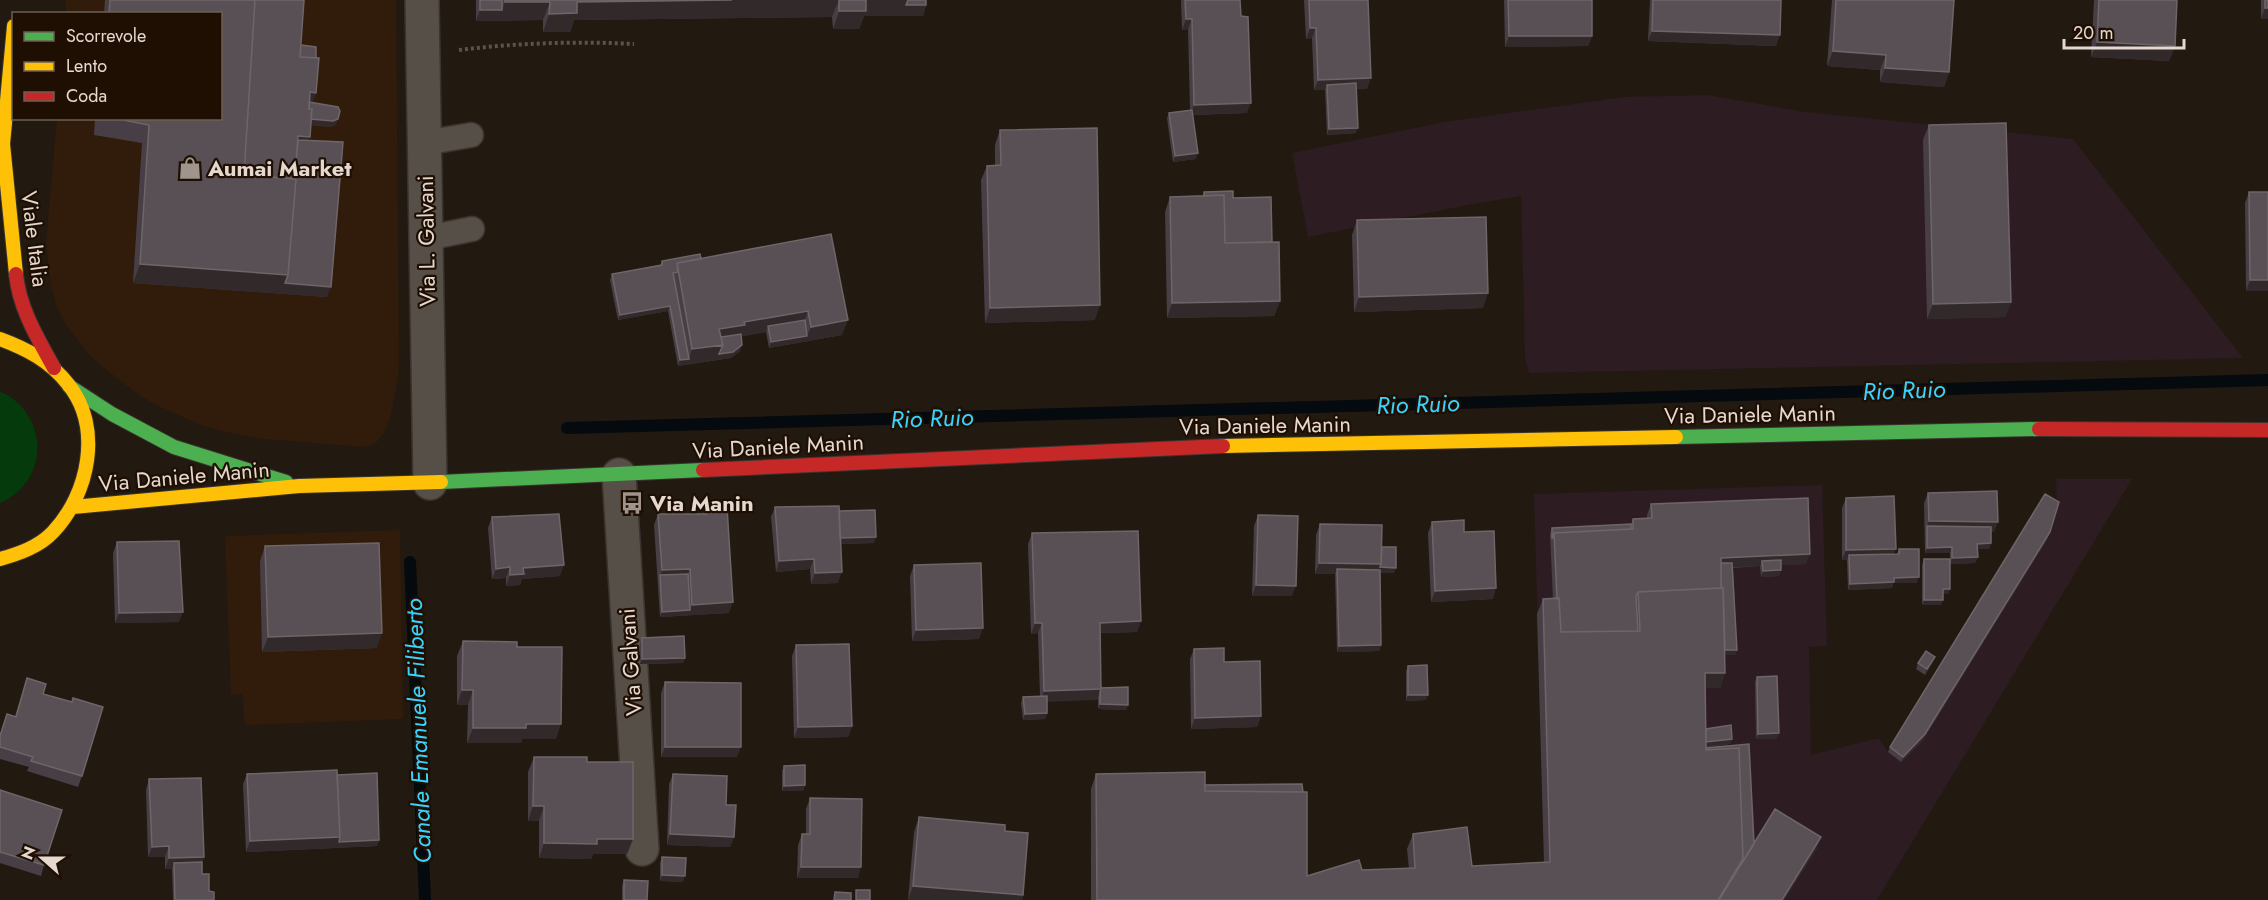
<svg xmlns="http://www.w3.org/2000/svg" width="2268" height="900" viewBox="0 0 2268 900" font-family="Jost,sans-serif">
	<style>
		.built { fill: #311c0b }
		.industrial { fill: #2d1c22 }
		.green { fill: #053a0d }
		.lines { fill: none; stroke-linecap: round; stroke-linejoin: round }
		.stream { stroke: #040a0d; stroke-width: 12 }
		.lane-casing { stroke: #3a332e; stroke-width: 27 }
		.street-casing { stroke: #3a332e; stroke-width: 36 }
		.fast-casing { stroke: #3a332e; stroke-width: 16 }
		.slow-casing { stroke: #3a332e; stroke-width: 16 }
		.jam-casing { stroke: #3a332e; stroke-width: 16 }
		.path { stroke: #5a544e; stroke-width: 4; stroke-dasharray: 3 3; stroke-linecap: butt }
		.lane { stroke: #564f48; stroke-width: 24 }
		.street { stroke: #564f48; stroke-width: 33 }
		.fast { stroke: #4caf50; stroke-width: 14 }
		.slow { stroke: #ffc107; stroke-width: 14 }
		.jam { stroke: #c62828; stroke-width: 14 }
		.wall { fill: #483f46 }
		.shaded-wall { fill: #32292b }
		.building { fill: #595055; stroke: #6e6568; stroke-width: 1.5 }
		.labels { text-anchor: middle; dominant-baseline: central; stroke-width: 4.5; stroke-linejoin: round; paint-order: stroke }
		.poi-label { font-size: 22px; font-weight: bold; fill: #e4d8cf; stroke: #1f0f03; text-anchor: start }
		.street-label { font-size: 22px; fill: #e4d8cf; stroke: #1f0f03 }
		.water-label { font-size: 24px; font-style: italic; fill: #39d4fe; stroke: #1f0f03 }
	</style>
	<rect width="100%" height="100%" fill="#221911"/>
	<path class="built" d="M66,0H396L399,371L391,415L384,433L376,443L366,447L265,439L235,434L203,426L150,402L127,386L93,359L66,325L56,305L51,286L46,243L57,119L220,118V14L65,13Z
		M400,530L403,719L245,725L242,694L231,695L225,536Z"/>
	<path class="industrial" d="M1707,95L1806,112L2073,139L2243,358L1529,373L1525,357L1521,196L1468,205L1308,237L1292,153L1444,122L1624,97Z
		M2056,479H2132L1877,900H1091L1545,877L1534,494L1822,485L1827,646L1809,647L1811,755L1879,738L1888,752L2057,507Z"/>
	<path class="green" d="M0,392C10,395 19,403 25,411C49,444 37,487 0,503Z"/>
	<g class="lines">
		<path class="stream" d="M567,428L2268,380
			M410,562L425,900"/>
		<g class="lane-casing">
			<path id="lane" d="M424,143L471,135
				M427,238L472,229"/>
		</g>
		<g class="street-casing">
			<path id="street" d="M422,0L430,483
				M619,475L642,849"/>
		</g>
		<g class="fast-casing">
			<path id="fast" d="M69,386L112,414L174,447L286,482
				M1676,437L2039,429
				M441,482L703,470"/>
		</g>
		<g class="slow-casing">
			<path id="slow" d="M14,26L3,144L16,274
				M0,339C27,349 50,361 68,384C103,427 89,494 53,532C39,547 18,554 0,559
				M1223,446L1676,437
				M73,507L299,486L441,482"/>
		</g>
		<g class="jam-casing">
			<path id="jam" d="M16,274C19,308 38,339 54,368
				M2039,429L2268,430
				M703,470L1223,446"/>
		</g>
		<path class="path" d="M459,50C517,43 576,41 634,44"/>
		<use href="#lane" class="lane"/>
		<use href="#street" class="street"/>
		<use href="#fast" class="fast"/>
		<use href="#slow" class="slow"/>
		<use href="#jam" class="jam"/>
	</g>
	<path class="wall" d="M105,0H304L301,45L316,58V93L312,103L336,125L331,127L311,125L308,141L327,297L133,283L142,143L94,135L95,118H220V14H104Z
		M476,0H926V5L923,16H864L859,29H833L832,17L574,20L570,32H543V20L476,21Z
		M1181,0H1240L1247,113L1193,115L1196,159L1173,162L1167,118L1169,113L1190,110L1188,29L1182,30Z
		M1304,0H1368L1367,89H1357L1356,133L1327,135L1325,90H1314L1312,38L1306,39Z
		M1504,0H1592V36L1588,46L1505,47Z
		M1650,0H1781L1776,46L1648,41Z
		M1832,0H1954L1949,72L1944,87L1880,82V70L1827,66Z
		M2094,0H2177L2175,46L2169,61L2091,57Z
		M2261,0H2268V19H2261Z
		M1929,125L2011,302L2005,317L1927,319L1923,140Z
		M1000,130L1095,320L985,323L981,180L987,166L995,165V145Z
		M1204,192L1233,198L1272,242L1280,301L1274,316L1167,318L1165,212L1170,197L1203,196Z
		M2249,192H2268V291H2246L2245,203Z
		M1357,220L1483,308L1354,312L1352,235Z
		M831,234L842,335L769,348L766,332L741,336L740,351L731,358L678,366L668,311L618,320L610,280L612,274L660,265L662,261L701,259Z
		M1928,493L1994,532H1991V543L1989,549H1977L1978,557L1975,563L1950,564V553H1925L1924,503Z
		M1846,498L1894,554H1897L1899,549L1917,583H1893L1892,588L1848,590L1847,560H1842V508Z
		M1651,504L1806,564L1781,565L1779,576L1761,577L1760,566L1733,568L1737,650L1735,655H1725V673L1720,688H1705L1706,729L1732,739L1730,744L1706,747L1754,844L1817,848L1784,900H1091V789L1096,774L1205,785L1307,876L1362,870L1409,869L1407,849L1413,834L1472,866L1544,863L1537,614L1543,599H1553L1550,534L1552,528L1631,524L1633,519L1647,518V515Z
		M706,507L729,613L660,617L654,525L658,514H703Z
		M775,507L839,511L874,543L841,544L838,583L811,584L810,569L776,572L771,517Z
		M1258,515L1292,596H1252L1254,526Z
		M492,517L560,576L522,579L520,585L506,586V578L492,579L488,528Z
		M1432,522L1464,532L1493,599L1431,602L1428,533Z
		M1320,524L1382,547L1394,573H1380L1381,645L1379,651L1337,652L1335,574H1315L1316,535Z
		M1032,533L1141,621L1137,632L1100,633L1101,688L1128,705L1126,710L1098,709V699L1047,701V713L1045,719L1023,720L1021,703L1023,697L1040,696L1038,633L1031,634L1028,544Z
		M2048,538L1923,740L1901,762L1888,752L1890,747Z
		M117,542L179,622L115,623L113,553Z
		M265,546L377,648L262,652L260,561Z
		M1924,559L1950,589L1948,594H1943L1941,605H1922V565Z
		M914,565L979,639L912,641L910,576Z
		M642,638L685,658L683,663L640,664V643Z
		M463,641L556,739H522L521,743H467L468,705H457V656Z
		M796,645L852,726L848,737L794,738L792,656Z
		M1194,649L1224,662L1261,716L1257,727L1191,729L1190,659Z
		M1933,662L1925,675L1916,669L1918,663Z
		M1408,666L1426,700L1406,701V671Z
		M1757,677L1777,739H1756L1755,682Z
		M27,678L43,694L72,702L73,698L82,776L78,787L27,771L29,767L0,759V734L3,725L7,714L15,716Z
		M665,682L737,757H661V693Z
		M534,757L587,762L633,839L627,854H593L591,859L539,858V821H528V772Z
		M784,766L805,785L803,791H782V771Z
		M247,774L337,775L379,840L377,846L246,852L243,784Z
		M673,774L726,805L734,837L730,847L667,845L669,784Z
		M149,779L204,857L202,862V874L209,891L214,900H173L172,869H165V857H148L146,790Z
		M0,790L44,865L41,876L0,863Z
		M810,798L858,878H797L798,845L802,834H806V809Z
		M919,817L1005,831L1023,895L1022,900H908L914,832Z
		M662,857L683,882L660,881V863Z
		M624,880L647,900H622V886Z"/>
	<path class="shaded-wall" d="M732,0H839L832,17L574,20L570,32H543L549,14L577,2Z
		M865,0H908L926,5L923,16H864L859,29H833L839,11Z
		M505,2H550L543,20L476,21L480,10H502Z
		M2265,8H2268V19H2261Z
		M1186,19H1192L1188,29L1182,30Z
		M1310,28H1316L1312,38L1306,39Z
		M1652,31L1780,35L1776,46L1648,41Z
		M1509,36H1592L1588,46L1505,47Z
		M2097,42L2175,46L2169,61L2091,57Z
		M1833,51L1886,55L1880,70L1827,66Z
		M1885,68L1949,72L1944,87L1880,82Z
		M1371,78L1367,89L1327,90V85L1325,90H1314L1318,80Z
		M310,92L316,93L310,108L306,107Z
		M1251,103L1247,113L1190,115L1194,105Z
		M306,118L338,119L336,125L331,127L304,124Z
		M1358,128L1356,133L1327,135L1329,129Z
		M298,136L310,137L304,152L296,151Z
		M1198,153L1196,159L1173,162L1175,156Z
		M140,264L288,275L331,287L327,297L133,283Z
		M2250,280H2268V291H2246Z
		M1488,293L1483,308L1354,312L1359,297Z
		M1280,301L1274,316L1167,318L1172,303Z
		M2011,302L2005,317L1927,319L1933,304Z
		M1100,305L1095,320L985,323L990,308Z
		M670,306L668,311L618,320L620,315Z
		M808,311L803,326H768L766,332L740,337L716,338L719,329L744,322Z
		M848,320L842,335L769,348L771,342L807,336L811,327Z
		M723,345H742L740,351L731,358L678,366L680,360L689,359L692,349Z
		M1929,521L1998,522L1994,532L1927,531V526L1925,531Z
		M2050,532L2048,538L1923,740L1901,762L1903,757Z
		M876,537L874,543L836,544L838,538Z
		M1991,543L1989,549H1975L1977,544Z
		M1952,547L1950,553H1925L1927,548Z
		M1896,549L1892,559L1849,555L1847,560H1842L1846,550Z
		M1810,554L1806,564L1762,566V561L1760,566L1719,568L1721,558Z
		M1978,557L1975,563L1950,564L1952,558Z
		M814,559L810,569L776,572L779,561Z
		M1319,563L1381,564L1396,568L1394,573H1378L1337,569L1335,574H1315Z
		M564,565L560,576L522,579L520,585L506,586L510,575L523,568Z
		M510,567L506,578L492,579L496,569Z
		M690,569L686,579L660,575L658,581L662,570Z
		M1781,570L1779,576L1761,577L1763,571Z
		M842,572L838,583L811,584L815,573Z
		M1919,577L1917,583H1893L1892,588L1848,590L1850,584L1894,578Z
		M1256,585L1296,586L1292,596H1252Z
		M1496,588L1493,599L1431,602L1435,591Z
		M1943,589H1950L1948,594H1941Z
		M1924,600H1943L1941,605H1922Z
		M733,602L729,613L660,617L662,612L690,610L692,605Z
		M183,612L179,622L115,623L119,613Z
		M1141,621L1137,632L1096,633L1100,623Z
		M1035,623H1042L1038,633L1031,634Z
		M983,628L979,639L912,641L916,630Z
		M382,633L377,648L262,652L268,637Z
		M1381,645L1379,651L1337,652L1339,646Z
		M1721,650H1737L1735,655H1719Z
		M1935,657L1933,662L1925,675L1927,669Z
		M685,658L683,663L640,664L642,659Z
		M1705,673H1725L1720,688H1700Z
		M1101,689L1097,700L1040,702L1044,691Z
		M462,690H473L468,705H457Z
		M1408,695H1428L1426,700L1406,701Z
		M1100,704L1128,705L1126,710L1098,709Z
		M1047,713L1045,719L1023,720L1025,714Z
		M1261,716L1257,727L1191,729L1195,718Z
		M526,724H561L556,739H522L521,743H467L473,728Z
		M852,726L848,737L794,738L798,727Z
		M1779,733L1777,739H1756L1758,734Z
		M1732,739L1730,744L1701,747L1703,742Z
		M665,747H741L737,757H661Z
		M805,785L803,791H782L784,786Z
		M533,806H544L539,821H528Z
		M670,834L734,837L730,847L667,845Z
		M340,837L379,840L377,846L246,852L250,841Z
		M1821,837L1817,848L1784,900H1782Z
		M597,839H633L627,854H593L591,859L539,858L544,843Z
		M169,846L165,857H148L152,847Z
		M204,857L200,868L174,863L172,869H165L169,858Z
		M801,867H861L858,878H797Z
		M662,875L685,876L683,882L660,881Z
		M913,886L1023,895L1022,900H908Z"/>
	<path class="building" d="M110,0H255L244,175L296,179L288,275L140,264L149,125L113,118H220V14H109Z
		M255,0H304L300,57L319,58L316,93L310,92L309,109H312L310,137L298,136L295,179L244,175Z
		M480,0H502V10H480Z
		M505,0H732L577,2V13L549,14L550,2H505Z
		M839,0H866V11H839Z
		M908,0H926V5H906Z
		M1185,0H1240L1241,16L1248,17L1251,103L1194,105L1192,19H1186Z
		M1309,0H1368L1371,78L1318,80L1316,28H1310Z
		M1508,0H1592V36H1509Z
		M1653,0H1781L1780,35L1652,31Z
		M1836,0H1954L1949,72L1885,68L1886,55L1833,51Z
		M2099,0H2177L2175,46L2097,42Z
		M2265,0H2268V8H2265Z
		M301,45L316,47V58L300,57Z
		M1356,83L1358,128L1329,129L1327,85Z
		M309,102L338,107L340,111L338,119L333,121L311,119L312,109H309Z
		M1192,110L1198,153L1175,156L1169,113Z
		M2006,123L2011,302L1933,304L1929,125Z
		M1097,128L1100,305L990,308L987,166L1001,165L1000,130Z
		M298,140L343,142L331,287L285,283L288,275L296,179H295Z
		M1233,191V198L1271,197L1272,242L1225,243L1224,195L1204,196V192Z
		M2249,192H2268V280H2250Z
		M1224,195L1225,243L1279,242L1280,301L1172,303L1170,197Z
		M1486,217L1488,293L1359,297L1357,220Z
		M831,234L848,320L811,327L808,311L744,322L745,325L719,329L723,345L692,349L677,263Z
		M700,254L701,259L677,263L678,272L673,273L689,359L680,360L670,306L620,315L612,274L662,265V261Z
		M805,320L807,336L771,342L768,326Z
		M741,334L742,345L733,352L719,354L723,345L721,337Z
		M1997,491L1998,522L1929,521L1928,493Z
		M2045,494L2059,502L2050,532L1925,734L1903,757L1890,747Z
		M1894,496L1896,549L1846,550V498Z
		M1808,498L1810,554L1721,558V588L1638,592L1636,596L1638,631L1561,632L1559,598L1557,599L1554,533L1633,529V519L1652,518L1651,504Z
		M839,506L842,572L815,573L814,559L779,561L775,507Z
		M706,507H727L733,602L692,605L690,569L662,570L658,514H707Z
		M875,510L876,537L840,538L839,511Z
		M559,514L564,565L523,568L524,574L510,575V567L496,569L492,517Z
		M1258,515L1298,516L1296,586L1256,585Z
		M1464,520V532L1494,531L1496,588L1435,591L1432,522Z
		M1320,524L1382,525L1381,564L1319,563Z
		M1631,524V529L1554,533L1552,539V528Z
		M1927,526L1991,527V543L1977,544L1978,557L1952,558V547L1927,548Z
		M1138,531L1141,621L1100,623L1101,689L1044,691L1042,623H1035L1032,533Z
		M179,541L183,612L119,613L117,542Z
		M379,543L382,633L268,637L265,546Z
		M1382,547H1396V568L1380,567L1381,564Z
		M1899,549H1919V577L1894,578V582L1850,584L1849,555L1899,554Z
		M1924,559H1950V589H1943V600H1924Z
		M1781,560V570L1763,571L1762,561Z
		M981,563L983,628L916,630L914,565Z
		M1721,563H1732L1737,650H1725L1723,588H1721Z
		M1337,569L1380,570L1381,645L1339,646Z
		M688,574L690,610L662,612L660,575Z
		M1723,588L1725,673H1705L1706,750L1739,748L1743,859L1718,900H1097L1096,774L1205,772V791L1307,792V876L1359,860L1362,870L1415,868L1413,834L1467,827L1472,866L1550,862L1543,599L1559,598L1561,632L1640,631L1638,592Z
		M684,636L685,658L642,659V638Z
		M463,641L517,642V647H562L561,724H526V728H473V690H462Z
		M849,644L852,726L798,727L796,645Z
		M1224,648V662L1260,661L1261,716L1195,718L1194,649Z
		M1926,651L1935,657L1927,669L1918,663Z
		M1427,665L1428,695H1408V666Z
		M1777,676L1779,733L1758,734L1757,677Z
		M27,678L46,684L43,694L72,702L73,698L103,707L82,776L31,761L33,757L0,747V736L7,714L16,717Z
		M665,682L741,683V747H665Z
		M1128,687V705L1100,704V693L1101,688Z
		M1047,696V713L1025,714L1023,697Z
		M1731,725L1732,739L1706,742V729Z
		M1749,744L1754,844L1742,863L1743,859L1739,748L1706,750V748Z
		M534,757H587V762H633V839H597V844L544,843V806H533Z
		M805,765V785L784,786V766Z
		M337,770L340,837L250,841L247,774Z
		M377,773L379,840L339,842L340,837L337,775Z
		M673,774L727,776L726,805H736L734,837L670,834Z
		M201,778L204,857L169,858V846L152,847L149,779Z
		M1302,784L1303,792L1205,791V785Z
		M0,790L62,810L44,865L0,852Z
		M810,798L862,799L861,867H801L802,834H810Z
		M1775,809L1821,837L1782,900H1719Z
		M919,817L1005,825V831L1028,833L1023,895L913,886Z
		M662,857L686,858L685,876L662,875Z
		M202,862V874H209V891L214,892V900H175L174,863Z
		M624,880L648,881L647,900H624Z
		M856,890H870V900H856Z
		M835,892L851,893V900H834Z"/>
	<defs>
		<g id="shop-bare" transform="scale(1.8)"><path d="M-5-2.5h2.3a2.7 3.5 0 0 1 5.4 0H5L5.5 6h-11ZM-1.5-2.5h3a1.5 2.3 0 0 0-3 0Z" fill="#a0958c" stroke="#1f0f03" stroke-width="2.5" paint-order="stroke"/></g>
		<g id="bus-bare" transform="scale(1.8)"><path d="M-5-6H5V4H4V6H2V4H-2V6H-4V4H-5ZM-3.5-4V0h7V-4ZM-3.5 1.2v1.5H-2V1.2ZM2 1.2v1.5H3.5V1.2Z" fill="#a0958c" stroke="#1f0f03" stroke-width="2.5" paint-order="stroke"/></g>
	</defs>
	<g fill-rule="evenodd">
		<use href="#shop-bare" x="190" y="168"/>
		<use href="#bus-bare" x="632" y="503"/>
	</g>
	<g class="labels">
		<g class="poi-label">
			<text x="208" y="168">Aumai Market</text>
			<text x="650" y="503">Via Manin</text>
		</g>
		<g class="street-label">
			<text transform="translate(35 239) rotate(83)">Viale Italia</text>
			<text transform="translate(426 241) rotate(-91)">Via L. Galvani</text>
			<text transform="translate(1750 414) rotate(-1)">Via Daniele Manin</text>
			<text transform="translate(1265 425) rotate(-1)">Via Daniele Manin</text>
			<text transform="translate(778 446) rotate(-3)">Via Daniele Manin</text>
			<text transform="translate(184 476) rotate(-5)">Via Daniele Manin</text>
			<text transform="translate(630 662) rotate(-94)">Via Galvani</text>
		</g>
		<g class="water-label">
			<text transform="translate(1904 390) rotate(-2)">Rio Ruio</text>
			<text transform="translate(1418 404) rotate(-2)">Rio Ruio</text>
			<text transform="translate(932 418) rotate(-2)">Rio Ruio</text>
			<text transform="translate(418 731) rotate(-92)">Canale Emanuele Filiberto</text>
		</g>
	</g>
	<rect x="12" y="12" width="210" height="108" fill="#1f0f03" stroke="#6e5f55" stroke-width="1.5"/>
	<rect x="24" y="32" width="30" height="9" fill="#4caf50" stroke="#6e5f55" stroke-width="1.5"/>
	<text x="66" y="42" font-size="18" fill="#e4d8cf">Scorrevole</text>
	<rect x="24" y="62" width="30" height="9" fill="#ffc107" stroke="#6e5f55" stroke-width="1.5"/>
	<text x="66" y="72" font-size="18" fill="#e4d8cf">Lento</text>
	<rect x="24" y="92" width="30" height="9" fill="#c62828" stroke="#6e5f55" stroke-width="1.5"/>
	<text x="66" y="102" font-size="18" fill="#e4d8cf">Coda</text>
	<g transform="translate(42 858) rotate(291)" stroke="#1f0f03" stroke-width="4.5" paint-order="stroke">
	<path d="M0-4.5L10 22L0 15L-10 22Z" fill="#e4d8cf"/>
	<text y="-9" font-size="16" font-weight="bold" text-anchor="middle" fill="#e4d8cf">N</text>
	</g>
	<path d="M2064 39v9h120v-9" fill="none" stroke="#e4d8cf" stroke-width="3"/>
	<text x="2073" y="39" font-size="18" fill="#e4d8cf" stroke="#1f0f03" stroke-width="4.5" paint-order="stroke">20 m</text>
</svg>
